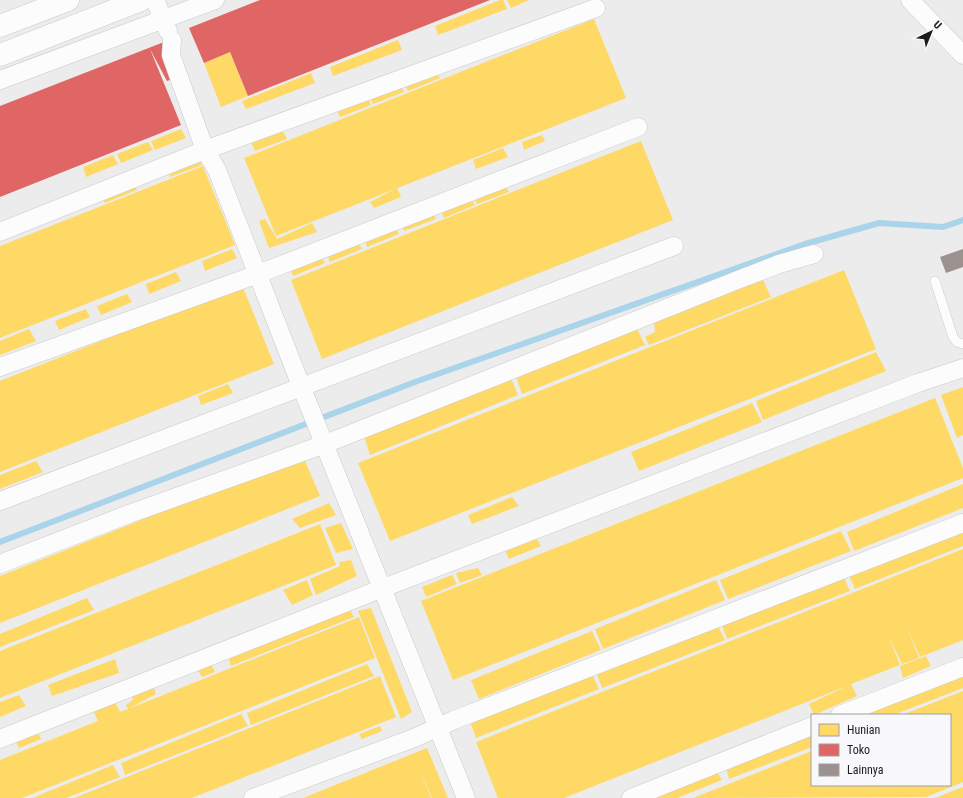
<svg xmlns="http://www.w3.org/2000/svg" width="963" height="798" viewBox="0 0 963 798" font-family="'Roboto Condensed',sans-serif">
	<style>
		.homes { fill: #ffd966 }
		.shops { fill: #e06666 }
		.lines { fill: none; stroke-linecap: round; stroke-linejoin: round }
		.stream { stroke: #aad4ea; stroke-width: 6 }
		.building { fill: #9b918f }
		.lane-casing { stroke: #cacaca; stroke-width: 10 }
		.street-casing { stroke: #cacaca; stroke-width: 19 }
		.secondary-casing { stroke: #cacaca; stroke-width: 23 }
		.lane { stroke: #fcfcfc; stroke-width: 9 }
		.street { stroke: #fcfcfc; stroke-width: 18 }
		.secondary { stroke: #fcfcfc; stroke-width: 22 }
	</style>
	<rect width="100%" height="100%" fill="#ececec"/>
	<path class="homes" d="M500,0H503L507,9L438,35L435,26Z
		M507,0H529L511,8Z
		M594,19L626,98L276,236L244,158Z
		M398,40L402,50L333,76L330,67Z
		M230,52L248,96L221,107L204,63Z
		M435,70L440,78L408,91L404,82Z
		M311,73L315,83L246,109L242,101Z
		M400,83L404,92L373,104L369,95Z
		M367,96L371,105L340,117L336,108Z
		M181,129L186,138L155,150L151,141Z
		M282,130L287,139L255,151L251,142Z
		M542,135L545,141L524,150L522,142Z
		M641,141L673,220L322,359L291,280Z
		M148,142L153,150L121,163L117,154Z
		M503,148L508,157L476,169L473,160Z
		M113,155L118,164L86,177L83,167Z
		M197,156L202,165L170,177L167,168Z
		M203,166L235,245L0,338V246Z
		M132,182L137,190L105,203L101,194Z
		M504,183L509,192L477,204L473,195Z
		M397,188L401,197L374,208L370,202Z
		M470,197L475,205L444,218L440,209Z
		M431,210L436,219L404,231L401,222Z
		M265,219L277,239L312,223L317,232L269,248L259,221Z
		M394,225L399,234L367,247L364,238Z
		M357,240L362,249L330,262L326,252Z
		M232,249L237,258L205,271L202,261Z
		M320,254L325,263L293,276L289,266Z
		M844,270L876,349L390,541L358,463Z
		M176,272L181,281L149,294L146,284Z
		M763,280L771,297L649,345L645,337L655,332L654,322Z
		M242,285L274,364L0,472V381Z
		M127,294L132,302L101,315L97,306Z
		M86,309L90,317L59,330L55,321Z
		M635,325L645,345L522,394L515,374Z
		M29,329L36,341L0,355V341Z
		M876,352L886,371L763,420L756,401Z
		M510,376L518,395L370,455L364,436Z
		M228,384L233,393L201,405L198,396Z
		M963,387V435L957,438L941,395Z
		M935,398L963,468V478L453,680L421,601Z
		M752,403L762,422L639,471L631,452Z
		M303,456L320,496L0,623V576Z
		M36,461L43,472L0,489V475Z
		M963,484V508L854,551L847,532Z
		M512,497L519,506L472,524L468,515Z
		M329,503L336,515L300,528L292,519Z
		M341,523L353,549L336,553L325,528Z
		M320,524L336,565L0,698V651Z
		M963,529V546L855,589L848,573Z
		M841,531L851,551L728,599L720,580Z
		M536,538L541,546L509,559L505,550Z
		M963,549V640L920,657L907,628L919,658L902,664L888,635L900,665L851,684L857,696L814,715L809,704L847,686L564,798H498L476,742Z
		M351,560L357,576L316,595L310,579L340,566L339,562Z
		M478,568L482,575L460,583L456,573Z
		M842,573L850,591L727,639L720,620Z
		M452,575L457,584L426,597L422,587Z
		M307,580L313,595L292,605L283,590Z
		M716,580L725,600L603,649L595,629Z
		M87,598L94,610L0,647V634Z
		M347,605L354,617L231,666L227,654Z
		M371,608L412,712L401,719L358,611Z
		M359,617L375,658L22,798H0V760L98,721L93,710L114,700L120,712L128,709L126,705L133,700L131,694L152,683L156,694L128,709Z
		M715,620L725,640L602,688L595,669Z
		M592,631L601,650L479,699L471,680Z
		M926,656L931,666L903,678L900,666Z
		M115,659L119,673L52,696L48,685Z
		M210,661L215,672L202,677L196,667Z
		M367,664L374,676L251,725L247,713Z
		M590,670L599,689L476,738L469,719Z
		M963,673V688L893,715H861Z
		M380,676L396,717L192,798H74Z
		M963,691V782L926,797L693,798L812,751V785H950V715H902Z
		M19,695L26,706L0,717V702Z
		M241,714L248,726L125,775L121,763Z
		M380,726L382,731L362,739L359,734Z
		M37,731L41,739L19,748L15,739Z
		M812,732V747L729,779L726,767Z
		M427,748L448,798H432L419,769L431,798H303Z
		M113,765L120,777L66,798H32Z
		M715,769L722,780L677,798H643Z
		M963,787V798H935Z"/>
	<path class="shops" d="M260,0H490L248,96L230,52L204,63L189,28Z
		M164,42L178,77L167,81L150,49L181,125L0,197V106Z"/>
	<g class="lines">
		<path class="stream" d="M0,542L415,382L805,244L879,223L943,227L963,220"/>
	</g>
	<path class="building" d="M963,249V267L946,273L940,257Z"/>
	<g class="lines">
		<g class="lane-casing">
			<path id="lane" d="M935,281L953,337L957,342L963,344"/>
		</g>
		<g class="street-casing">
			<path id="street" d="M155,0L168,31
				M910,0L963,55
				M172,40L171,55L205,150L217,170L305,396L466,798
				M0,80L215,0
				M0,232L205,150L596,8
				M0,367L258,274L638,127
				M0,501L674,246
				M0,564L129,514L325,444L740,279L779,264L814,254
				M840,715L963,667
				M0,739L383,588L918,383L963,368
				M253,798L414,738L454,720L963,523
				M631,798L812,726"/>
		</g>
		<g class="secondary-casing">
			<path id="secondary" d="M0,26L68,0
				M0,55L141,0"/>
		</g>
		<use href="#lane" class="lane"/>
		<use href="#street" class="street"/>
		<use href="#secondary" class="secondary"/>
	</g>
	<rect x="811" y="714" width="140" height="72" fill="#f8f8fb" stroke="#a0a0a2"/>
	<rect x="819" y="724" width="20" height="12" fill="#ffd966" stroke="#a0a0a2"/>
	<text x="847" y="734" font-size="12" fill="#1c1c1d">Hunian</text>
	<rect x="819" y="744" width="20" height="12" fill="#e06666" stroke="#a0a0a2"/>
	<text x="847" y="754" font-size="12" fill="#1c1c1d">Toko</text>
	<rect x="819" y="764" width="20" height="12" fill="#9b918f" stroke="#a0a0a2"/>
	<text x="847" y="774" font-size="12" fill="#1c1c1d">Lainnya</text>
	<g transform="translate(931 32) rotate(43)" stroke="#f8f8fb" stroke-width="3" paint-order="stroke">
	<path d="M0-3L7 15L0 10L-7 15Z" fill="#1c1c1d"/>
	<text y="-6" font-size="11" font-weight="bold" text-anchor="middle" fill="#1c1c1d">U</text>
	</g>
</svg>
